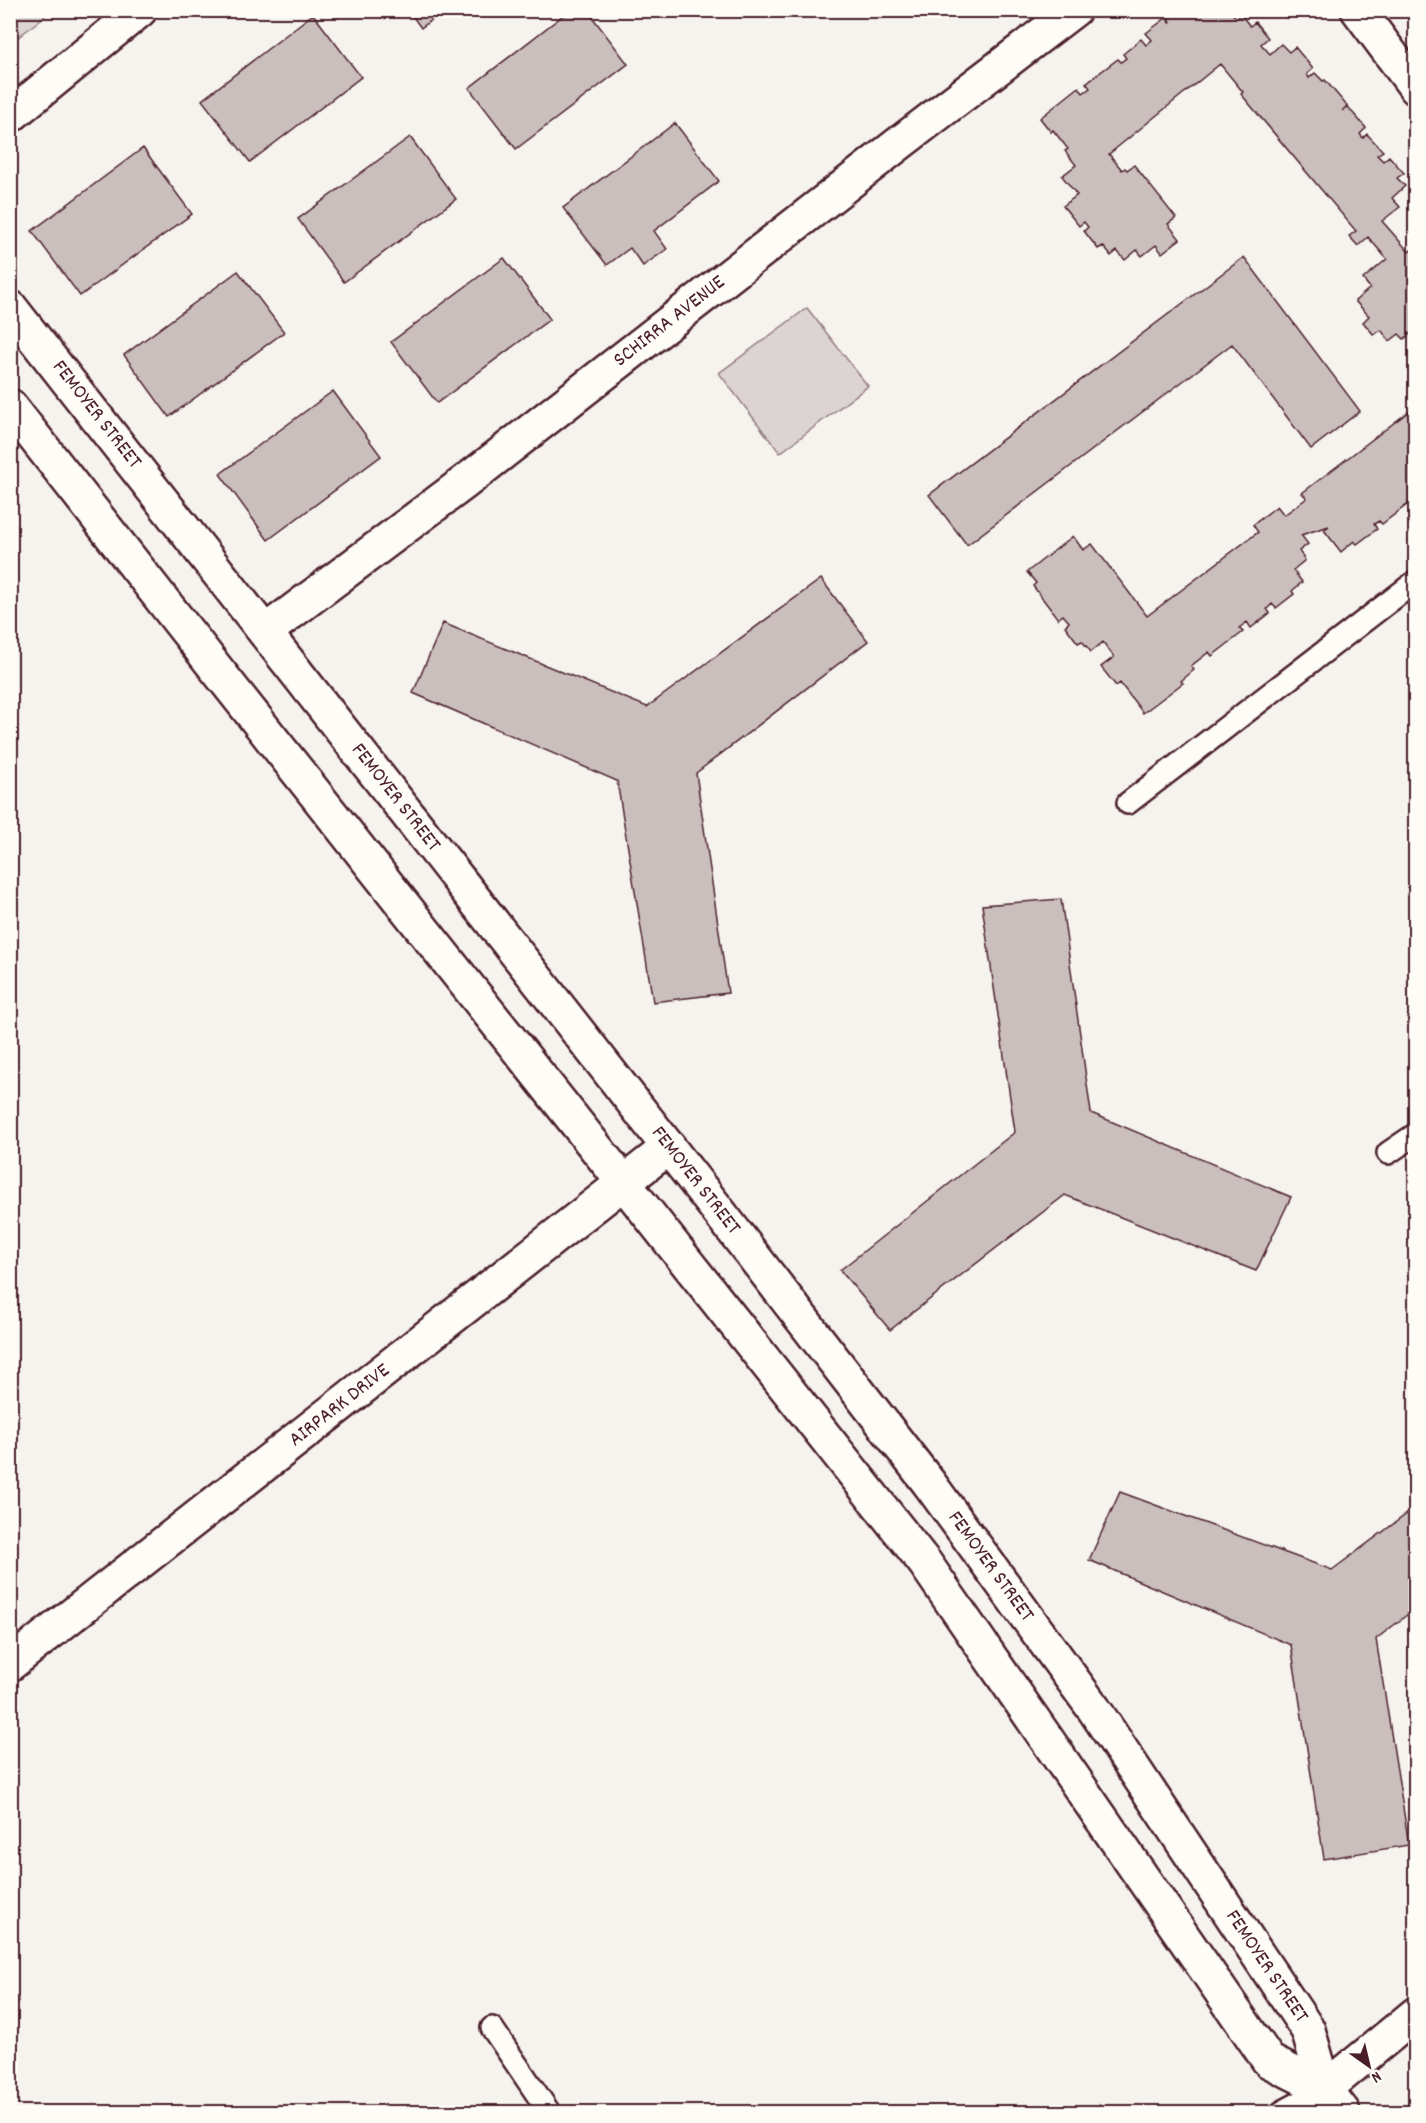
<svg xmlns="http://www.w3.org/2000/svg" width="1426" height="2123" viewBox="0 0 1426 2123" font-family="Dekko,sans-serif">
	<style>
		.green { fill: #dcd4d2; stroke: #937a7e; stroke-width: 1.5 }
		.building { fill: #cbbfbe; stroke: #4a1f2b; stroke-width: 1.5 }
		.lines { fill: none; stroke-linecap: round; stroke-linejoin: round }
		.service-casing { stroke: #4a1f2b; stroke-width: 26 }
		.minor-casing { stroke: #4a1f2b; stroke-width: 38 }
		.tertiary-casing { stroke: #4a1f2b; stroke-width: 38 }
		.service { stroke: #fdfcf7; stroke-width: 21 }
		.minor { stroke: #fdfcf7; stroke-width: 33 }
		.tertiary { stroke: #fdfcf7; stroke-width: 33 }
		.labels { text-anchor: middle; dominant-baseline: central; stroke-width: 4.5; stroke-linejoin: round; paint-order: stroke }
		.street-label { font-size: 21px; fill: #4a1f2b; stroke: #fdfcf7 }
	</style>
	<rect width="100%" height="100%" fill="#f6f3ef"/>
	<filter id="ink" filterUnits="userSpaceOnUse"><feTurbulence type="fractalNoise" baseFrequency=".0167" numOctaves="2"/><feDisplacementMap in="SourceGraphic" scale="12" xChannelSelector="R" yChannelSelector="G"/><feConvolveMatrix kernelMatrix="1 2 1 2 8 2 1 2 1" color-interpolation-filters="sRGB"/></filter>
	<g filter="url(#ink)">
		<path class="green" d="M11,10H51V11L11,43Z
			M807,308L868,386L780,453L719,373Z"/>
		<path class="building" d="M408,10H444L421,28Z
			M570,10H587L628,64L516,149L469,88Z
			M1174,10H1228L1237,18L1241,15L1250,26L1255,22L1268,38L1261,44L1270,54L1281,44L1289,52L1295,47L1313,69L1307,74L1309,78L1315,73L1323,81L1325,80L1347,106L1342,111L1347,106L1366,128L1360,134L1363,138L1367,134L1383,151L1377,155L1383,161L1389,156L1404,173L1397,178L1405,186L1392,198L1400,207L1382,221L1409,252L1416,246V329L1404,339L1399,334L1390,341L1381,330L1374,335L1363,322L1369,316L1355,301L1370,288L1363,279L1387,259L1368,237L1358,246L1349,236L1356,231L1241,94L1243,92L1220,64L1109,154L1122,170L1125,168L1127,170L1134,165L1176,218L1168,224L1180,239L1162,253L1156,245L1142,256L1137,250L1125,260L1117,251L1111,256L1103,246L1098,249L1084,231L1088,227L1084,222L1079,226L1063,206L1077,195L1062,176L1076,165L1065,151L1068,149L1053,130L1051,132L1040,118L1079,87L1083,93L1090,88L1086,83L1118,59L1121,62L1126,58L1123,54L1141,39L1146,45L1152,40L1146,33L1166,18L1170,23L1171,22L1167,16Z
			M313,14L361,77L250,162L202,100Z
			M675,123L719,181L654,231L667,249L643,266L630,248L607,265L563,208Z
			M410,137L456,199L344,282L298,219Z
			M143,148L192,214L80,296L32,231Z
			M1244,257L1360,411L1311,449L1232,344L967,545L929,495Z
			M504,258L550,319L437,403L391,342Z
			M238,271L284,332L169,417L124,355Z
			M333,391L381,456L268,540L220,474Z
			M1416,406V498L1382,524L1379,521L1374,524L1377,529L1357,544L1354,541L1341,552L1324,530L1329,526L1301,535L1308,544L1299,551L1305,560L1293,570L1302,582L1292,591L1294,594L1276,608L1272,604L1267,609L1270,613L1251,628L1247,622L1239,628L1243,632L1212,656L1209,652L1191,666L1194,670L1181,681L1183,683L1143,713L1120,683L1116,686L1101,667L1114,657L1103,642L1091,652L1082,641L1078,643L1065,626L1069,622L1063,615L1058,619L1033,586L1036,583L1027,572L1073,536L1083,550L1092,544L1147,616L1258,532L1253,525L1277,506L1284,515L1307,498L1302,493Z
			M821,579L868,641L696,773L728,993L653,1002L617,781L413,693L443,623L647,707Z
			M1061,899L1091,1113L1291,1197L1256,1271L1065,1195L890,1330L840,1270L1015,1132L982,905Z
			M1120,1492L1332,1570L1416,1507V1608L1376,1639L1409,1845L1324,1859L1291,1645L1089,1560Z"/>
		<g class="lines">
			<g class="service-casing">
				<path id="service" d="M1128,803L1416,581
					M1388,1153L1416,1134
					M492,2028L549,2112
					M1282,2112L1325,2089"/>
			</g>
			<g class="minor-casing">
				<path id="minor" d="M1358,10L1416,88
					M10,116L140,10
					M265,632L465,482L901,142L1074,10
					M10,1664L669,1147
					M1325,2089L1416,2014"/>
			</g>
			<g class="tertiary-casing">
				<path id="tertiary" d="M10,307L713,1204L929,1483L1094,1709L1308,2030L1325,2089L1343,2112
					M10,406L218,671L925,1563L1269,2061L1325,2089"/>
			</g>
			<use href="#service" class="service"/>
			<use href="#minor" class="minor"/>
			<use href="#tertiary" class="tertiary"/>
		</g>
	</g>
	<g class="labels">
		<g class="street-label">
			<text transform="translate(670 322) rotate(-38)">SCHIRRA AVENUE</text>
			<text transform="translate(96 415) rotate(52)">FEMOYER STREET</text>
			<text transform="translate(395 798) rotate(52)">FEMOYER STREET</text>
			<text transform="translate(695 1181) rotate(52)">FEMOYER STREET</text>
			<text transform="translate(340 1406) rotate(-38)">AIRPARK DRIVE</text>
			<text transform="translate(990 1567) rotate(54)">FEMOYER STREET</text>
			<text transform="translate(1266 1967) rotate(56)">FEMOYER STREET</text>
		</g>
	</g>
	<rect width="1426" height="2123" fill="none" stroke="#fdfcf7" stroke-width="36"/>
	<rect x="18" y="18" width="1390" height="2087" fill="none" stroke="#4a1f2b" stroke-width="2" filter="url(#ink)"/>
	<g transform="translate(1369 2066) rotate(146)" stroke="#fdfcf7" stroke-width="4.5" paint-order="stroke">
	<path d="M0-4.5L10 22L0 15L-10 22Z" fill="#4a1f2b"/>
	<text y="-9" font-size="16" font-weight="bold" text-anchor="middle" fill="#4a1f2b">N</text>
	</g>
</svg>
